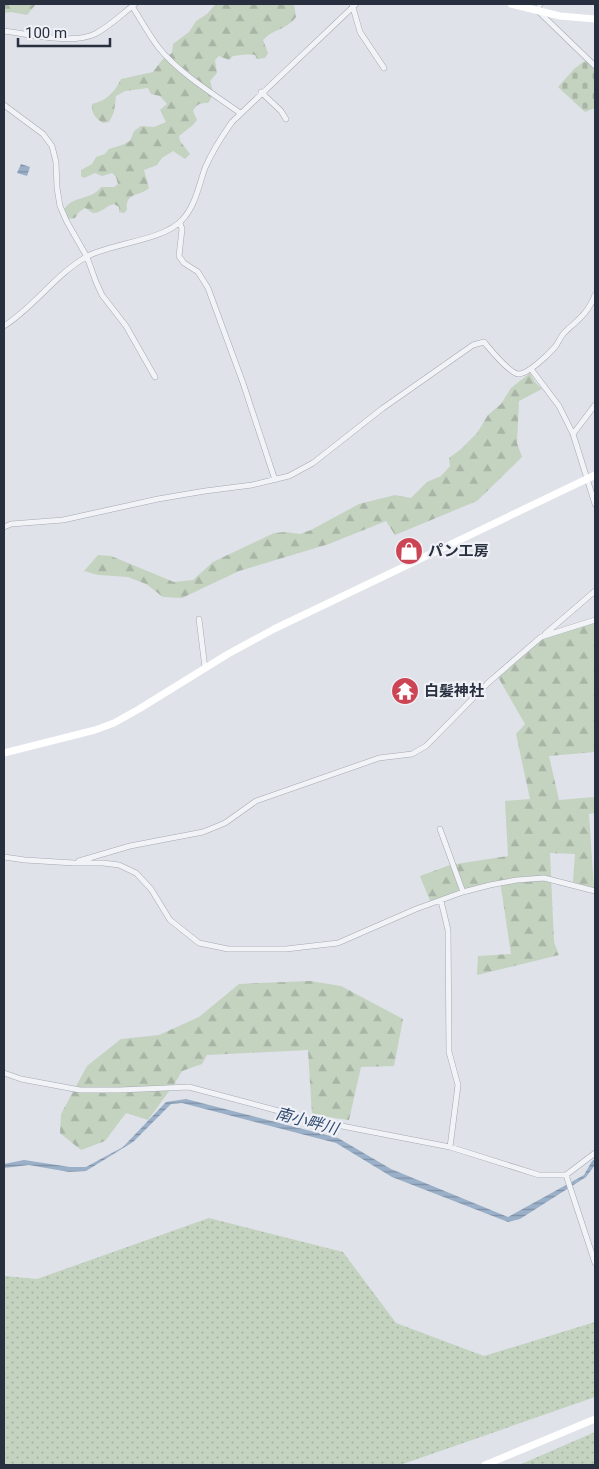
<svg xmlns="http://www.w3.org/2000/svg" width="599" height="1469" viewBox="0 0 599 1469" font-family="Roboto,'Noto Sans JP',sans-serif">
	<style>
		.grass { fill: url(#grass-dots) }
		.forest { fill: url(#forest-firs) }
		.cemetery { fill: url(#cemetery-stones) }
		.water { fill: url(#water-rules) }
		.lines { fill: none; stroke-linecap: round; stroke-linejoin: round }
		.street-casing { stroke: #a4a9b2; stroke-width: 6 }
		.street { stroke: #f2f3f7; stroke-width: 5 }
		.secondary { stroke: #fff; stroke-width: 7 }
		.labels { text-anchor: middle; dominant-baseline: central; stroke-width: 4.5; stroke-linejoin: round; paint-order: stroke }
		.poi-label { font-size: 15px; font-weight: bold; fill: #28303f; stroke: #eff1f6; text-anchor: start }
		.water-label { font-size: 16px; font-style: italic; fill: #334d72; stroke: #eff1f6 }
	</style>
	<defs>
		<pattern id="grass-dots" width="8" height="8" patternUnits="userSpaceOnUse" patternTransform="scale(1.25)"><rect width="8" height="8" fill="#c4d2c0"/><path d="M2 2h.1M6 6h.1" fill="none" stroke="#a8b5a6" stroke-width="1.8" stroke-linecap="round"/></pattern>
		<pattern id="forest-firs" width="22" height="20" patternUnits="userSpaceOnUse" patternTransform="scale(1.25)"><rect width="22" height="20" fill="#c4d2c0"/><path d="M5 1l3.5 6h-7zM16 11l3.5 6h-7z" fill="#a8b5a6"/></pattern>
		<pattern id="cemetery-stones" width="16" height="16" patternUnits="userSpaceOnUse" patternTransform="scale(1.25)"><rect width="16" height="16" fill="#c4d2c0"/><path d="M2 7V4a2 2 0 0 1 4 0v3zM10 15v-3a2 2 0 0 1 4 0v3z" fill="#a8b5a6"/></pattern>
		<pattern id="water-rules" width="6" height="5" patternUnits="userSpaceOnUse" patternTransform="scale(1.25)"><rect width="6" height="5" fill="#9aafc8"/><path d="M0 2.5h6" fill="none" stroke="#7e8fa4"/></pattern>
	</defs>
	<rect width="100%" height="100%" fill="#dfe2e8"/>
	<path class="grass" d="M209,1218L343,1252L396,1323L484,1356L595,1322V1397L400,1465H4V1276L37,1279Z
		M595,1432V1465H519Z"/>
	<path class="forest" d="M4,4H36L27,15L11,12L4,13Z
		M220,4H294L296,17C285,31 274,28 263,40L268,53L265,58L257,59L255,55C249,54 240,55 233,56L229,60L219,56L215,60L217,73L210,81C213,89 214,96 208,103C200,103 196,104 193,111L197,120L193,125L179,136L180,141L190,154L185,159L173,151L162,158L157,165L144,170L149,188C140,197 125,191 127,210L124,213L119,212V207L114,204C108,205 99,214 93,213C90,212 88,209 85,208L79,212L75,218L68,219L64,210C72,195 91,201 101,187H114L118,184L116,177L112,173L102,176L95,173L84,178L81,176V170L92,164L96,157L105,154L109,149L122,145L130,141L134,131L141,126L154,127L166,122L160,110L167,104L160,96L151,94L148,88L125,91L116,96L114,112L109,122L103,123C95,118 91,113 92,104C106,101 115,92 121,79L153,72L162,60L172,53L173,44L189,32L196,21L207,14L215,5Z
		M530,373L535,382L542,389L519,401L517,443L522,457L477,501L395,535L386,521L329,544L239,571L182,598L163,597L146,584L128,577L98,575L84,571L98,555L111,556L174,582L193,580L213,562L274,533L286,532L300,534L311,530L359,504L395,495L411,498L427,482L441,476L450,466L449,458L461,449L477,433L488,415L501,404L511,388Z
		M595,622V752L549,756L559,800L595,797V813L589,814L594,888L573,882L575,854L550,853L554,942L559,955L477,975L478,956L511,954L500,881L430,901L420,876L450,865L508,856L505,801L530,799L516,734L525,724L498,677L543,639Z
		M310,981L341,986L403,1019L394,1066L361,1067L349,1120L312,1115L308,1050L207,1055L202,1064L182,1071L175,1083L148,1120L126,1113L105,1141L81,1150L60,1133L61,1114L87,1066L121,1039L159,1035L199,1017L239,984Z"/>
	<path class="cemetery" d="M586,60L595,71V108L585,112L558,87L574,69Z"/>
	<path class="water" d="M21,164L30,167L27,176L17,173Z
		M186,1099L338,1138L391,1169L508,1217L584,1175L592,1161L595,1159V1165L586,1177L520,1219L508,1222L392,1177L336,1143L182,1103L171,1104L133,1142L86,1171L69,1172L29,1165L4,1168V1164L24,1160L70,1167H86L123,1147L166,1102Z"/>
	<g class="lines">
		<g class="street-casing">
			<path id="street" d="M352,4L360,32L384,68
				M540,4L537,10L595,66
				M132,6C141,20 149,35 159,48C179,73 215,95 240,113
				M4,31C29,34 71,45 95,34C110,26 122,14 135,4
				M261,92L281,111L286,119
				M4,105L43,134L52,146L56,162L57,188L60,206L67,222L87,257L96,282L102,295L126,326L155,377
				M180,223L182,229L179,256L184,263L198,272L208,288L243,383L275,480
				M4,326C34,307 55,275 86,257C111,243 163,241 182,220C195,207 199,185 205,168C212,152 222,136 232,122L356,4
				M531,369L559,406L573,434L595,504
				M573,434L595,405
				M4,527L11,524L63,520L158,499L205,491L252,485L289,476L313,463L383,408L473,345L484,342C490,349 508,372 518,374C527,375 548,355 555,347C559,342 561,335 566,331C579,319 588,313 595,295
				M199,619L205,668
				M545,634L595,591
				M440,829L463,892
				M4,857L25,860L74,863H103L119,865L136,873L151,889L170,920L199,943L228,949H286L338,943L416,909L463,892L490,885L517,880L544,878L595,891
				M79,861L130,846L203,832L225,823L256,801L379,758L412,754L426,746L489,682L541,637L595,620
				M441,901L448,930L449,1052L458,1085L450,1147
				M4,1073L21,1079L80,1090H120L189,1087L316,1121L450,1147L539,1175H566L595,1153
				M566,1175L595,1263"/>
		</g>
		<use href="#street" class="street"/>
		<path class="secondary" d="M511,4L560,16L595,19
			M4,753L95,730L114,723L139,709L228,654L274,629L595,475
			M485,1465L595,1419"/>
	</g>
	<defs>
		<g id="shop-disc" transform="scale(1.4375)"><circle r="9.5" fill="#cc4554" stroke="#eff1f6"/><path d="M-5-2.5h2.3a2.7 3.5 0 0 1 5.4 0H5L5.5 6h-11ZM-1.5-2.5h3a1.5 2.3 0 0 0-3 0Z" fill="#fff"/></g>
		<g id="temple-disc" transform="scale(1.4375)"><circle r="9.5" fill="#cc4554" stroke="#eff1f6"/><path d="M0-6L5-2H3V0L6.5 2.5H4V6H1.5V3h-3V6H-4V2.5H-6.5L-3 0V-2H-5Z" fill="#fff"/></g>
	</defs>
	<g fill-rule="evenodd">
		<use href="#shop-disc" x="409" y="551"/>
		<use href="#temple-disc" x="405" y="691"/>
	</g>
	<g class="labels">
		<g class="poi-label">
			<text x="428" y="551">パン工房</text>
			<text x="424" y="691">白髪神社</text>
		</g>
		<g class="water-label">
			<text transform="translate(307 1121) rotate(15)">南小畔川</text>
		</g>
	</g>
	<rect width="599" height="1469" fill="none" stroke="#28303f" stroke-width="10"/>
	<path d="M18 38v8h92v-8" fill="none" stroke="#28303f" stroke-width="2.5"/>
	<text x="25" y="38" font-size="15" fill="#28303f" stroke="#eff1f6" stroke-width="4" paint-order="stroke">100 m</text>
</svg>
